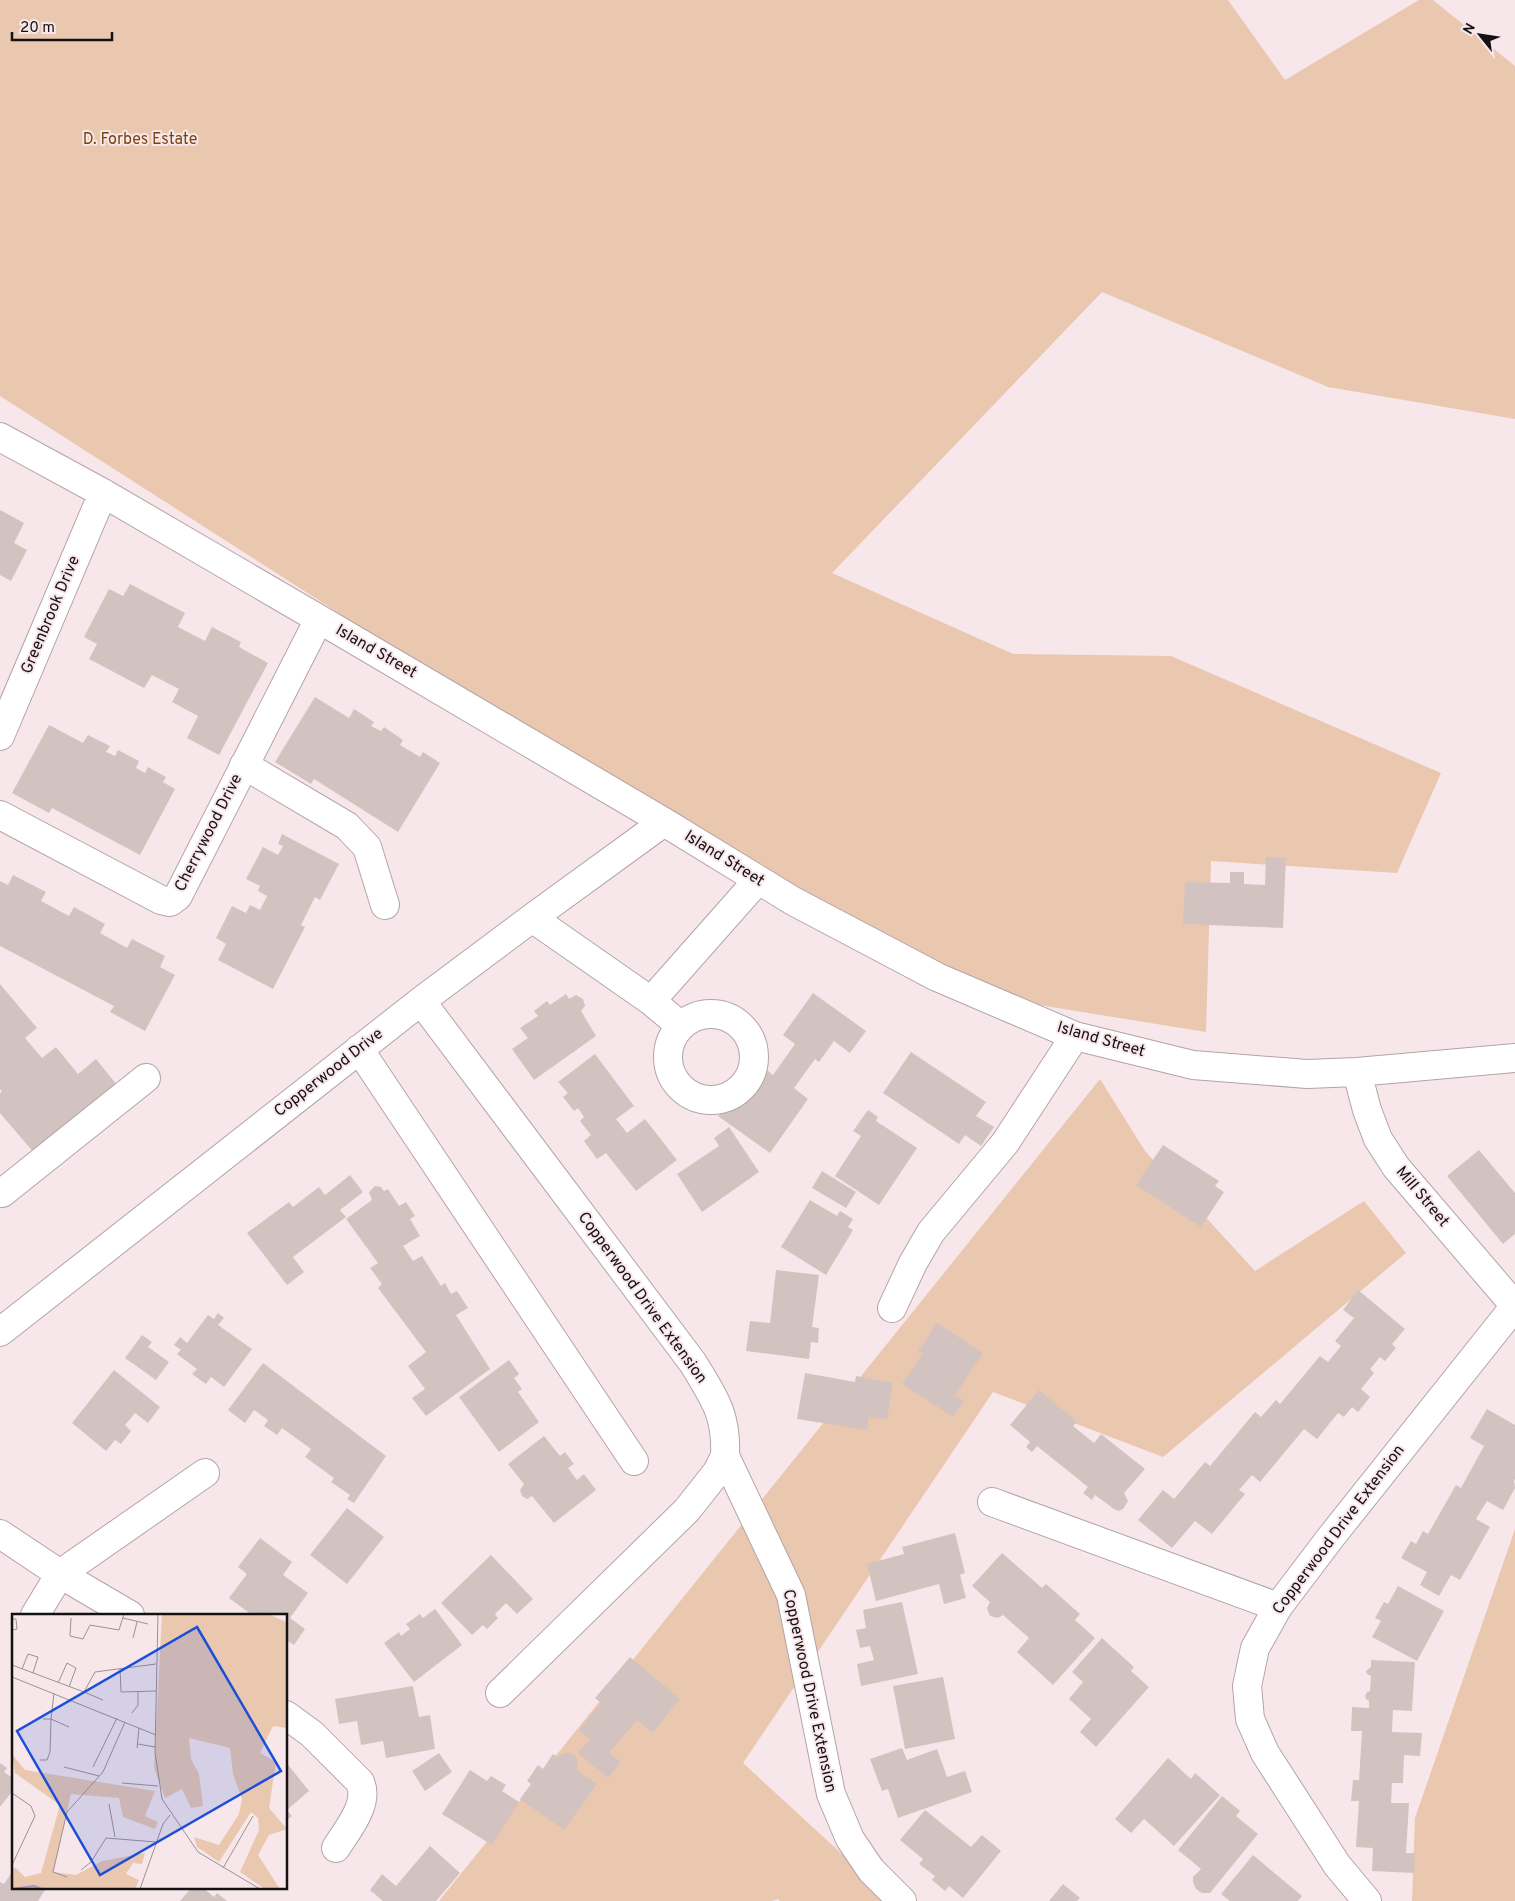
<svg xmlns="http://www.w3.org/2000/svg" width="1515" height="1901" viewBox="0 0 1515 1901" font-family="Overpass,sans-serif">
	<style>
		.green { fill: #eac7af }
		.building { fill: #d3c3c0 }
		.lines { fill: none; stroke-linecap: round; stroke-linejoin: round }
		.minor-casing { stroke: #b3a4a7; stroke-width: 30 }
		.minor { stroke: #fff; stroke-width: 28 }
		.labels { text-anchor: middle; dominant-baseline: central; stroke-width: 4; stroke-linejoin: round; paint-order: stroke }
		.park-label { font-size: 16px; fill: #7b420e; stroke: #f7e7ea }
		.street-label { font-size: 16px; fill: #151011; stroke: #f7e7ea }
		.inset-river { fill: none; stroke: #b299c6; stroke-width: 2.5 }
		.inset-road { fill: none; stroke: #9d9193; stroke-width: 1 }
		.view { fill: #1d4ed8; fill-opacity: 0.15; stroke: #1d4ed8; stroke-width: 2.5 }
		.inset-edge { fill: none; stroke: #151011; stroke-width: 2.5 }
	</style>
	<rect width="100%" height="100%" fill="#f7e7ea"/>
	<path class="green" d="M0,0H1228L1285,80L1419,0H1433L1515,66V419L1328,387L1102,292L832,573L1013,654L1171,656L1441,773L1397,873L1211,861L1206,1032L921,986L0,396Z
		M1100,1079L1145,1151L1255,1271L1364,1201L1406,1253L1163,1457L993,1392L743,1763L893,1901H780L778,1899L772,1901H439Z
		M1515,1529V1901H1412L1415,1818Z"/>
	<path class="building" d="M0,510L24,523L14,543L27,550L11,581L0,575Z
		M130,584L185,613L178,627L205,641L212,627L241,642L239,647L268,663L219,755L187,738L198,716L172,702L179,689L152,675L144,688L89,659L97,644L84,637L109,589L123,596Z
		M315,697L349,718L354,709L374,722L371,726L381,731L384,727L403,740L400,745L420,757L423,752L440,763L398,832L314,779L311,784L275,762Z
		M49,725L83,743L88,735L110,746L106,752L115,756L118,750L139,761L136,768L145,773L148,767L166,777L163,782L175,789L140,855L52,808L49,813L12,793Z
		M282,834L339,864L320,900L315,897L301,925L305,927L273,989L218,960L226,944L216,938L232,906L246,913L250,905L260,910L267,896L258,891L260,886L246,879L263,847L278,855L283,846L278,844Z
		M1266,857L1286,858L1283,928L1183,924L1185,882L1230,883V872H1244V884L1265,885Z
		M13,875L46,892L41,901L69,916L74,907L105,924L100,933L127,948L132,939L165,956L160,967L175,975L145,1031L110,1012L114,1006L0,946V881L8,885Z
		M0,984L37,1028L25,1038L42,1058L56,1047L78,1074L96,1059L117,1085L35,1154L0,1113V1093L2,1092L0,1089Z
		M813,993L866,1031L850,1053L834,1041L819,1062L815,1059L794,1088L808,1099L770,1153L718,1116L727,1105L733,1109L743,1094L747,1097L767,1070L773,1075L795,1044L783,1035Z
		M566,994L569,999L576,995L583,999L585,1006L581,1011L596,1036L534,1080L512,1049L528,1038L520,1028L538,1016L534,1011L547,1001L550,1005Z
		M911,1052L986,1102L976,1116L994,1127L981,1146L965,1135L959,1144L883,1093Z
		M595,1054L634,1106L616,1119L627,1133L645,1119L677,1160L636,1191L606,1153L597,1159L584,1141L591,1135L580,1121L584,1117L578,1108L574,1111L563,1097L568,1093L558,1082Z
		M868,1110L878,1117L876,1121L917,1148L879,1205L835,1176L861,1136L853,1131Z
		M729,1127L759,1172L702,1212L677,1174L719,1146L714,1138Z
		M1163,1145L1219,1181L1215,1186L1224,1192L1201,1227L1136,1185Z
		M1479,1150L1515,1193V1234L1503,1244L1447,1176Z
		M822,1171L856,1192L846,1208L812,1188Z
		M350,1175L363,1192L340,1210L346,1217L293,1257L304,1272L287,1285L247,1233L289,1202L293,1207L319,1187L325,1195Z
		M375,1186L381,1187L384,1191L388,1189L399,1206L406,1202L415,1216L410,1219L420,1236L403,1246L413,1261L422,1256L441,1286L445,1283L451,1294L457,1291L468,1308L456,1315L490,1369L426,1416L412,1398L425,1389L408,1366L426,1352L378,1288L382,1284L370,1268L378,1263L346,1219L372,1200L369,1192Z
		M810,1200L837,1216L840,1211L853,1219L848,1227L853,1230L826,1275L781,1247Z
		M776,1270L819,1275L812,1327L819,1328L818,1343L811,1342L809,1359L746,1351L750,1321L770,1323Z
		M1358,1290L1405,1329L1392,1344L1396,1348L1385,1361L1380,1357L1370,1369L1374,1373L1361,1389L1370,1397L1358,1412L1352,1407L1344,1417L1338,1413L1317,1439L1304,1429L1260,1482L1252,1475L1239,1490L1245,1494L1212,1534L1195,1521L1172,1548L1138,1520L1163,1490L1174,1499L1205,1462L1210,1466L1255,1412L1261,1417L1276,1400L1280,1404L1320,1356L1328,1362L1341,1346L1335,1341L1354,1318L1343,1310Z
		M218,1313L224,1318L218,1325L252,1349L224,1387L211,1377L206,1384L192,1374L197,1369L177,1354L181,1350L174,1345L180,1337L187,1343L208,1315L214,1319Z
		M937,1323L983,1353L955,1395L964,1401L953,1417L902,1384L923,1353L918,1351Z
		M142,1335L152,1342L148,1347L169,1362L156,1380L125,1358Z
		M509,1360L519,1374L514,1378L522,1389L518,1392L539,1422L499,1452L459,1397Z
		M263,1363L386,1456L354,1503L347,1499L350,1495L331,1482L334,1478L305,1457L311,1449L282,1428L277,1435L264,1426L268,1420L254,1410L245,1423L228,1410Z
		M114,1370L160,1407L148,1423L135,1413L125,1425L131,1431L121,1444L115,1440L106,1451L72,1423Z
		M805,1373L855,1382L856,1376L893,1383L887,1420L869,1417L867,1430L797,1419Z
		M1039,1390L1077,1422L1073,1426L1094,1443L1101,1434L1145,1469L1124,1493L1128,1501L1123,1509L1118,1511L1114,1509L1095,1495L1092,1500L1083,1493L1088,1487L1037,1446L1032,1452L1026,1447L1030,1442L1010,1425Z
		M1487,1409L1515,1425V1479L1514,1481L1515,1488L1503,1510L1487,1501L1476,1519L1490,1527L1460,1580L1451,1575L1439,1596L1420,1585L1427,1572L1401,1558L1411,1541L1416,1544L1423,1531L1428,1534L1456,1485L1461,1488L1484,1446L1470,1438Z
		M544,1436L560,1456L565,1452L574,1464L568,1468L577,1480L584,1474L596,1490L554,1523L532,1496L527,1499L522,1496L520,1490L524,1484L508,1464Z
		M347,1508L384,1537L347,1584L310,1555Z
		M955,1533L965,1573L960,1575L966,1598L944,1604L939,1584L876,1601L867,1564L904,1554L902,1547Z
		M260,1538L292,1562L283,1575L308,1593L290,1618L305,1629L294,1645L286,1640V1615H252L229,1598L247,1574L238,1567Z
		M1002,1553L1042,1588L1046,1584L1080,1614L1075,1620L1095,1638L1053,1685L1017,1652L1029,1638L1003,1615L998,1618L990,1616L987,1608L990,1602L972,1586Z
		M491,1555L533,1599L517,1614L506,1603L495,1614L498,1618L487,1629L483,1625L472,1635L441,1603Z
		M1398,1586L1444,1611L1417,1661L1372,1637L1381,1621L1375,1618L1384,1602L1388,1604Z
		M902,1602L918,1674L861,1686L857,1664L874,1660L870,1646L860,1648L856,1630L866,1628L863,1610Z
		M435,1609L462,1645L414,1682L384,1643L399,1632L401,1636L410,1629L406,1624L420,1614L423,1618Z
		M1102,1638L1134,1667L1131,1671L1149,1687L1096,1747L1080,1732L1091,1719L1069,1699L1083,1682L1072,1672Z
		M630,1657L680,1699L652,1733L637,1720L609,1753L621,1762L608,1778L578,1753L590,1739L579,1730L601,1703L595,1698Z
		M1371,1660L1415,1662L1412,1711L1393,1710L1392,1732L1422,1733L1420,1756L1404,1755L1403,1783H1392L1391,1803H1409L1406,1853H1415L1414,1873L1372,1871L1373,1848L1356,1847L1359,1801H1351L1353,1780H1359L1362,1731H1351L1352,1707L1369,1708V1701L1366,1699L1365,1696L1367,1692L1370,1691L1371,1676L1367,1674L1366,1671L1371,1667Z
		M943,1677L955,1739L905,1749L893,1686Z
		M413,1686L419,1717L430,1715L435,1749L386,1758L383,1741L361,1745L357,1721L339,1724L335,1699Z
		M902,1748L907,1760L937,1749L947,1777L965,1771L972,1792L898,1818L888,1789L882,1791L870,1759Z
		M439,1753L452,1772L425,1791L412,1771Z
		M564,1753H571L575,1755L578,1761L577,1770L597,1784L564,1830L520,1799L531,1784L527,1781L538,1765L543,1769L553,1754L558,1757Z
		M1168,1758L1191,1779L1195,1773L1220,1795L1174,1846L1144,1819L1131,1833L1115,1819Z
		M286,1762L309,1791L287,1810L292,1816L286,1821Z
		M0,1763L7,1768L4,1772L14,1779V1789L0,1807Z
		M470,1770L487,1781L491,1776L506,1785L502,1791L519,1802L492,1845L442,1814Z
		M1222,1796L1240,1811L1236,1816L1258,1834L1210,1893H1202L1196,1889L1193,1882V1877L1201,1869L1178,1850Z
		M925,1810L971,1847L982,1835L1001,1851L963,1898L949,1886L945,1891L932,1880L935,1876L919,1864L923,1859L900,1840Z
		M430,1846L460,1873L436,1901H383L370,1890L382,1874L396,1886Z
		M1253,1855L1302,1896L1298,1901H1230L1221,1894Z
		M14,1869V1887H41L45,1890L38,1901H0V1882L4,1884Z
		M1063,1884L1080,1898L1077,1901H1049Z
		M192,1887H202L214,1897L217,1893L227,1901H180Z"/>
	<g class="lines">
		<g class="minor-casing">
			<path id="minor" d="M0,437L103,493L319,619L664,822L793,901L937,977L1075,1036L1193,1065L1307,1074L1357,1072L1515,1058
				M0,736L103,493
				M244,765L347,826L367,847L385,905
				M0,815L161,900L170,902L178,896L319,619
				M532,918L651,1001L681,1026
				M421,1001L693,1363C714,1398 727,1414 725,1456L791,1595L831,1794L850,1839L871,1870L902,1901
				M651,1001L758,880
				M668 1057a43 43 0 1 1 86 0a43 43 0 1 1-86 0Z
				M359,1049L634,1461
				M1357,1072L1367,1110L1378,1139L1396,1167L1515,1306
				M2,1193L146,1078
				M892,1308L913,1263L931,1232L1005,1143L1075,1036
				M0,1332L421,1001L532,918L664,822
				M992,1502L1278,1607
				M0,1534L60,1574L35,1615
				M130,1615L60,1574L205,1473
				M500,1693L687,1510L717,1472L725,1456
				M286,1715L312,1734L360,1782C370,1804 347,1830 336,1848
				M1367,1901L1337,1865L1265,1753L1250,1719L1247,1686L1255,1648L1278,1607L1331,1537L1515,1306"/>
		</g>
		<use href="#minor" class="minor"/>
	</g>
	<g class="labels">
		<g class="park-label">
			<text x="140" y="140">D. Forbes Estate</text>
		</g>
		<g class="street-label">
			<text transform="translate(51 615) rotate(-67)">Greenbrook Drive</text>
			<text transform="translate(376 652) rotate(30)">Island Street</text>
			<text transform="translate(209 833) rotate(-63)">Cherrywood Drive</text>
			<text transform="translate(724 859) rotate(32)">Island Street</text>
			<text transform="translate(1101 1040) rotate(16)">Island Street</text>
			<text transform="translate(329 1073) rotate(-38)">Copperwood Drive</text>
			<text transform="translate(1422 1197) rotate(50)">Mill Street</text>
			<text transform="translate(642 1298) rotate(54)">Copperwood Drive Extension</text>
			<text transform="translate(1339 1530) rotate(-53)">Copperwood Drive Extension</text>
			<text transform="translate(809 1691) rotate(78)">Copperwood Drive Extension</text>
		</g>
	</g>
	<g transform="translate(12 1614)">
		<rect width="275" height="275" fill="#f7e7ea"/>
		<path d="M150,0H256L275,8V114L261,112L248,139L264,148L257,194L275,215L257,221L246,241L268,275H253L228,258L247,216L246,204L239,198L207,248L185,233L182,223L207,231L227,200L230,185L221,160L218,134L177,124L179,145L187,160L191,192L179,194L170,175L153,184L142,154ZM0,140L13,156L143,177L133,202L146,208L143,215L111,203L107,184L59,180L41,258L64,261L90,247L133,239L130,250L121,249L114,260L127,266L123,275H0V255L4,254L13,263L29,259L48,191L3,159Z" fill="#eac7af"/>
		<path class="inset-river" d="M2,275L22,272L29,275"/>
		<path class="inset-road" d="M146,0L143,138L150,185L186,238L248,275M59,4L58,22L71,25L78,11L107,16L112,0M111,4L136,10M0,5H4L5,15L0,16M121,24L125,8M0,51L72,78L83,58L144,50M108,54L109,78L144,77M10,55L16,40L26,43L21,59M0,63L144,121M46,69L55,49L64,54L57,73M72,78L91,86M120,99L126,91V78M31,105H39L42,79M126,130L143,133M125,134L127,114M28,146H35L38,138L39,105L57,113M52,153L87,162M81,153L105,104M110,169L146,172M0,179L19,192L23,202L0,251M97,190L103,223M211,254L241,202M69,256L79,248L94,224L144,228M55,263L41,258L55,198L91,158L113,108M128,275L151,210L158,201"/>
		<path class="view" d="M185,13L269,157L88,261L5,117Z"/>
		<rect width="275" height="275" class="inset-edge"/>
	</g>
	<g transform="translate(1480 35) rotate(300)" stroke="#f7e7ea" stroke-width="4" paint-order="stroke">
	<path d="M0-4L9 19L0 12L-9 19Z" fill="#151011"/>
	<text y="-8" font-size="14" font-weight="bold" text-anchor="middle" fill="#151011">N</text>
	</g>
	<path d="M12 32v8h100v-8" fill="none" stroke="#151011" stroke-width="2.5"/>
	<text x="20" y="32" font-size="15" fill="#151011" stroke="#f7e7ea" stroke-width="4" paint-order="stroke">20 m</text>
</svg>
